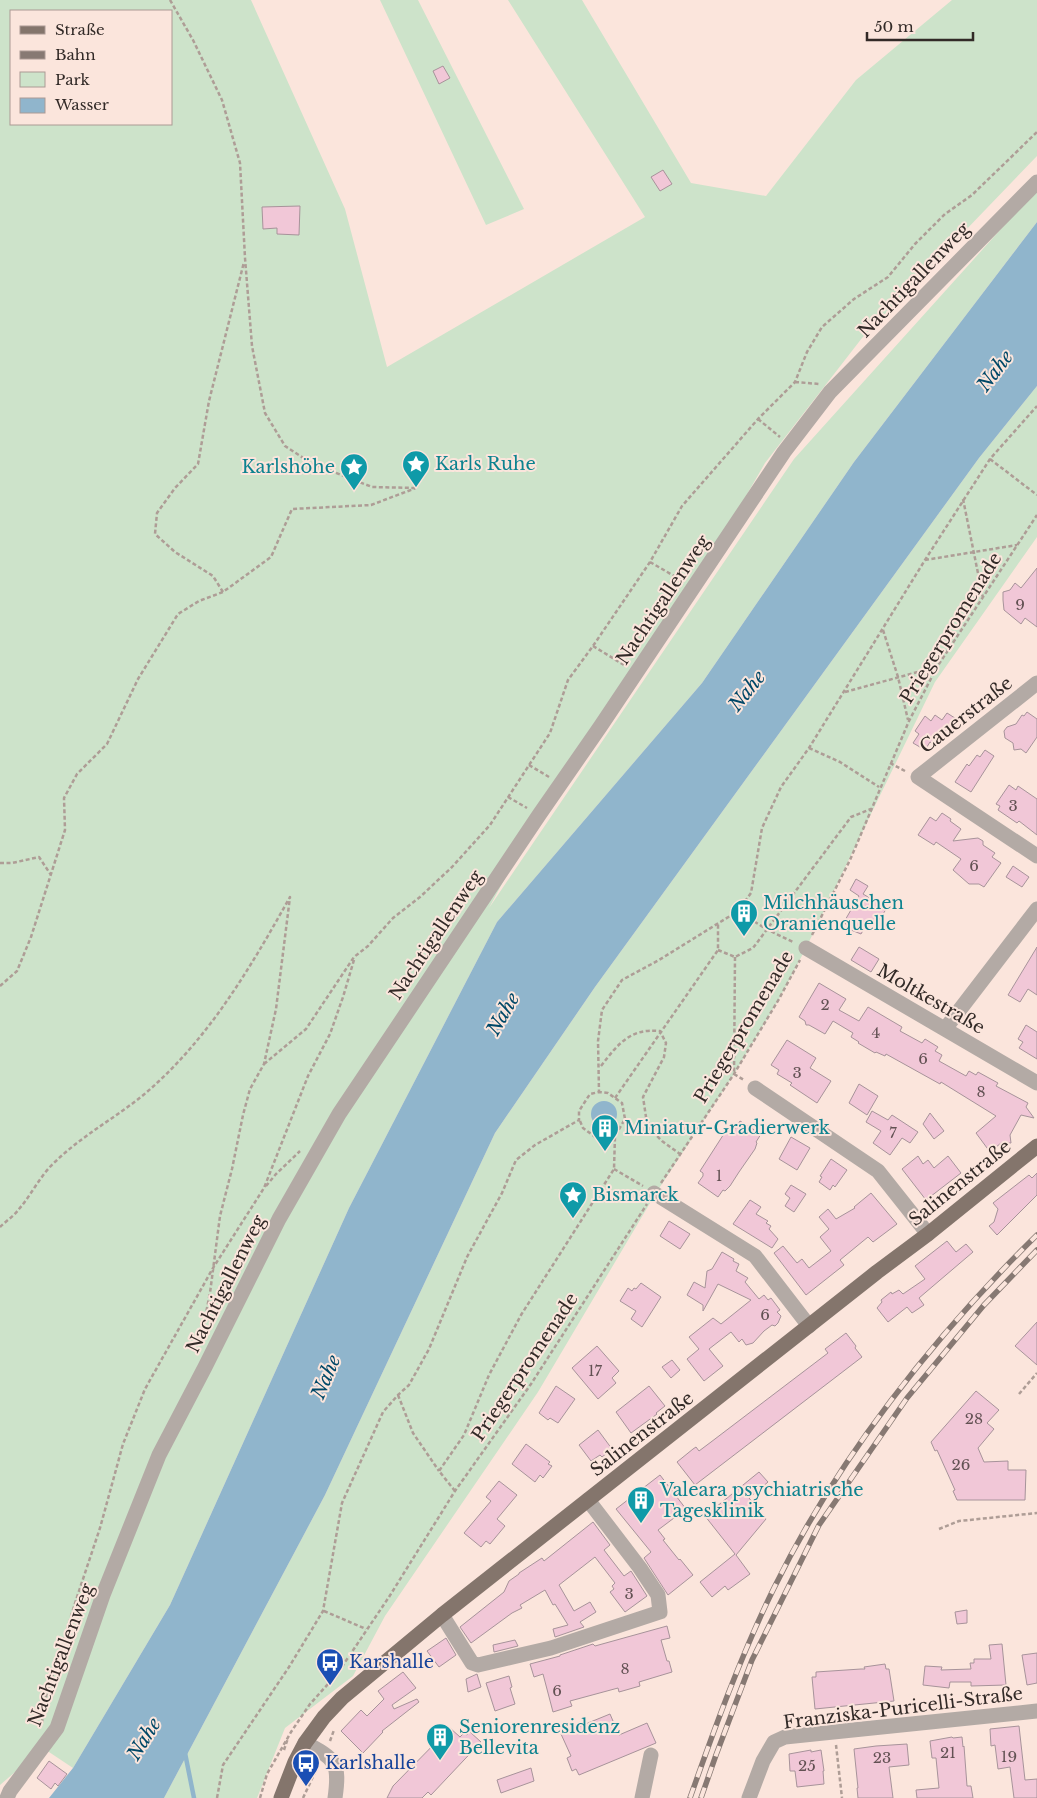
<svg xmlns="http://www.w3.org/2000/svg" width="1037" height="1798" viewBox="0 0 1037 1798" font-family="'Libre Baskerville',serif">
	<style>
		.green { fill: #cde3ca; fill-rule: evenodd }
		.water { fill: #90b5cc }
		.lines { fill: none; stroke-linecap: round; stroke-linejoin: round }
		.stream { stroke: #90b5cc; stroke-width: 4.5 }
		.building { fill: #f1c7d7; stroke: #a7939a }
		.path { stroke: #ae9d96; stroke-width: 2.5; stroke-dasharray: 4 2.5; stroke-linecap: butt }
		.minor { stroke: #b3aaa5; stroke-width: 15 }
		.major { stroke: #84756c; stroke-width: 15 }
		.rail-casing { stroke: #877973; stroke-width: 5.5 }
		.rail { stroke: #fbe5dc; stroke-width: 4; stroke-dasharray: 11; stroke-linecap: butt }
		.labels { text-anchor: middle; dominant-baseline: central; stroke-width: 4; stroke-linejoin: round; paint-order: stroke }
		.number-label { font-size: 15px; fill: #625153 }
		.street-label { font-size: 18px; fill: #322a27; stroke: #fbe5dc }
		.culture-label { font-size: 18px; fill: #0d838f; stroke: #fbe5dc; text-anchor: start }
		.transit-label { font-size: 18px; fill: #164399; stroke: #fbe5dc; text-anchor: start }
		.water-label { font-size: 19px; font-style: italic; fill: #004868; stroke: #fbe5dc }
	</style>
	<rect width="100%" height="100%" fill="#fbe5dc"/>
	<path class="green" d="M0,0H251L345,209L387,367L645,217L508,0H582L691,183L766,196L856,80L952,0H1037V156L862,338L765,463L693,588L539,815L489,908L794,459L1037,189V222L854,462L702,683L497,922L349,1208L170,1605L73,1768L43,1748L0,1785ZM11,11H171V124H11Z
		M380,0H418L524,209L486,225Z
		M1037,386V537L935,682L806,948L779,999L734,1074L656,1193L538,1392L385,1616L353,1676L285,1728L257,1798H164L325,1495L495,1133L595,987L979,458Z"/>
	<path class="water" d="M1037,222V386L979,458L595,987L495,1133L325,1495L164,1798H49L73,1768L170,1605L349,1208L497,922L702,683L854,462Z
		M591 1114a13 13 0 1 1 26 0a13 13 0 1 1-26 0Z"/>
	<g class="lines">
		<path class="stream" d="M185,1753L194,1798"/>
	</g>
	<path class="building" d="M443,66L450,78L439,84L433,71Z
		M663,170L672,184L660,191L651,177Z
		M300,206L299,235L277,234V228L263,229L262,207Z
		M1037,568V627L1025,618L1021,624L1004,610L1003,600V592L1010,590L1015,583L1021,588Z
		M1027,712L1037,719V737L1026,753L1021,749L1014,750L1013,743L1005,738L1004,731L1007,727L1016,724L1022,715L1024,716Z
		M947,713L958,720L950,731L947,729L935,745L930,742L925,750L913,743L919,734L915,731L925,716L931,721L935,715L942,720Z
		M985,750L994,756L971,792L955,782L967,764L969,766L977,755L980,757Z
		M1009,785L1016,790L1018,786L1037,799V835L1019,821L1017,823L998,810L1000,806L996,804Z
		M942,813L951,819L950,821L961,829L953,841L978,838L983,841V845L995,853L992,857L1001,863L984,887L979,884H969L953,870L961,859L936,842L934,845L918,835L930,817L936,821Z
		M1013,866L1029,877L1022,887L1006,877Z
		M856,879L868,886L863,894L887,908L876,924L869,920L861,934L851,930L844,922L859,896L850,890Z
		M859,947L879,959L871,972L851,960Z
		M1037,947V995L1028,989L1020,1002L1008,995Z
		M819,983L846,999L839,1010L859,1021L868,1007L902,1027L900,1031L922,1043L925,1039L938,1047L935,1051L942,1055L939,1061L966,1076L969,1071L976,1075L978,1072L998,1083L996,1086L1028,1103L1026,1107L1034,1118L1021,1115L1010,1135L1011,1143H1001L990,1152L976,1133L996,1116L941,1082L940,1084L886,1054L885,1056L876,1052L875,1053L858,1043L859,1042L851,1037L853,1033L833,1021L825,1034L809,1025H806L805,1021L799,1017Z
		M1026,1025L1037,1032V1059L1019,1048L1023,1042L1018,1039Z
		M787,1040L816,1058L810,1068L831,1081L817,1103L790,1085L792,1083L777,1074L779,1070L771,1065Z
		M859,1084L878,1096L867,1115L849,1103Z
		M872,1111L888,1120L892,1115L918,1132L910,1143L902,1138L890,1155L873,1143L881,1131L866,1122Z
		M930,1113L944,1131L934,1139L923,1124Z
		M740,1121L761,1134L756,1142L757,1143L755,1149L739,1172L730,1186L725,1191L723,1190L718,1197L698,1183L703,1176V1173L700,1171L729,1126L736,1128Z
		M791,1137L810,1148L797,1170L779,1159Z
		M918,1156L923,1164L928,1160L934,1168L948,1156L961,1173L926,1200L902,1169Z
		M831,1159L847,1170L835,1187L833,1185L830,1190L819,1182L822,1177L820,1176Z
		M1037,1173V1195L997,1235L989,1226L994,1222L998,1209L993,1203L1029,1175L1032,1178Z
		M791,1185L806,1194L794,1212L785,1206L790,1198L785,1194Z
		M871,1193L897,1224L873,1242L868,1237L840,1260L844,1265L806,1295L774,1253L783,1246L797,1263L802,1259L809,1268L831,1251L820,1237L829,1229L819,1217L828,1209L836,1219L855,1208L854,1207Z
		M750,1200L761,1207L756,1214L768,1221L766,1223L771,1226L769,1229L778,1239L772,1248L733,1224Z
		M669,1221L690,1234L680,1249L660,1236Z
		M947,1241L956,1252L966,1244L973,1252L919,1298L924,1305L912,1313L907,1307L888,1322L877,1308L882,1302L881,1300L891,1292L892,1294L899,1290L903,1294L925,1279L915,1266Z
		M722,1252L734,1259L733,1261L739,1264L736,1271L748,1278L745,1282L759,1299L764,1295L768,1300L771,1298L780,1310L777,1312L781,1316L778,1323L775,1326L772,1325L764,1331L753,1343L746,1345L742,1339L739,1342L731,1332L709,1349L723,1366L704,1381L687,1359L699,1349L689,1337L713,1318L721,1324L751,1300L718,1284L703,1311V1305L687,1295L694,1282L705,1288L707,1271L712,1269Z
		M641,1283L661,1297L642,1327L631,1319L636,1311L620,1301L628,1288L632,1291L634,1288L636,1289Z
		M1037,1322V1365L1015,1346Z
		M846,1333L856,1346L855,1348L862,1357L695,1485L677,1462L693,1449L696,1447L699,1451L711,1442L828,1353L825,1349Z
		M597,1346L619,1371L612,1378L616,1383L598,1399L572,1368Z
		M672,1360L680,1370L671,1378L662,1367Z
		M556,1386L575,1399L558,1423L550,1418L548,1420L539,1413Z
		M649,1386L665,1406L656,1413L657,1414L631,1433L616,1412Z
		M976,1391L999,1410L987,1423L994,1429L978,1448L984,1462L1008,1461V1470H1026L1025,1500H957L953,1491L955,1490L937,1450L935,1451L931,1442Z
		M598,1430L612,1449L602,1457L600,1455L591,1461L579,1445Z
		M526,1444L550,1462L548,1464L552,1466L543,1478L540,1475L535,1482L512,1464Z
		M759,1472L768,1482L749,1498L766,1519L736,1555L750,1574L728,1590L725,1586L712,1597L700,1582L735,1554L705,1516Z
		M660,1475L686,1509L658,1530L665,1539L663,1540L679,1560L680,1559L693,1575L668,1595L644,1558L651,1552L616,1509Z
		M499,1481L517,1495L497,1519L505,1526L490,1544L486,1541L481,1547L464,1533L491,1501L486,1497Z
		M593,1522L610,1545L604,1550L624,1576L631,1571L647,1596L625,1612L610,1592L614,1589L612,1586L615,1583L595,1557L559,1585L574,1611L590,1602L596,1612L580,1622L584,1627L555,1637L553,1629L568,1625L555,1604L553,1605L545,1590L520,1605L522,1608L512,1613L471,1643L460,1627L504,1592L509,1581L519,1574V1573L542,1558L544,1561Z
		M967,1610V1623L957,1624L955,1612Z
		M667,1626L670,1638L661,1640L667,1661H669L672,1672L639,1682L640,1686L619,1692L618,1688L570,1701L572,1706L553,1712L543,1674L534,1677L530,1664L560,1656V1655L593,1644L595,1646Z
		M446,1638L456,1655L439,1667L427,1651Z
		M515,1640L518,1646L494,1652L493,1645Z
		M1002,1644L1006,1685L971,1686V1682H950L949,1688L923,1685L925,1666L942,1667L941,1670L971,1669L970,1663H974V1659H991L989,1645Z
		M1037,1653V1683L1027,1685L1022,1655Z
		M885,1664L886,1669H889L894,1701L815,1709L812,1677H816V1672L861,1669H865L864,1667Z
		M403,1672L416,1688L392,1705L394,1709L417,1699L419,1702L382,1731L383,1732L363,1753L341,1731L361,1710L367,1716L384,1699L378,1691Z
		M477,1674L481,1687L468,1692L466,1679Z
		M509,1676L512,1687L510,1688L515,1704L495,1711L486,1683Z
		M610,1714L619,1735L647,1723L656,1743L579,1775L576,1769L572,1771L567,1758L571,1756L561,1734Z
		M1019,1726L1025,1780L1037,1779V1798H1014L1010,1767L998,1769L995,1745L991,1746L990,1729Z
		M450,1728L460,1737L464,1733L467,1735L470,1732L481,1742L431,1795L428,1792L422,1798H387L393,1786Z
		M952,1737L953,1738L962,1737L963,1747L964,1746L967,1786H971L973,1798H917L916,1790L939,1788L936,1758H932L930,1741Z
		M907,1744L909,1765L889,1767L893,1798H858L857,1788H858L854,1749L876,1746Z
		M811,1750V1752L821,1750L824,1771H823L824,1784L797,1787L795,1771H790L789,1754Z
		M49,1761L67,1774L58,1786L55,1783L51,1789L37,1778Z
		M531,1768L534,1781L501,1793L497,1780Z"/>
	<g class="lines">
		<path class="path" d="M170,0L193,40L222,100L240,163L245,258L252,346L265,413L285,446L311,463L372,487L415,488
			M795,382L819,384
			M758,419L780,437
			M990,459L1037,495
			M963,499L983,598
			M925,560L1017,545
			M650,562L681,580
			M223,592L213,576L175,552L155,534L157,513L175,488L198,464L209,401L244,262
			M883,630L898,677L908,720
			M593,646L624,665
			M845,692L936,667
			M809,748L840,762L879,787
			M890,763L905,771
			M529,765L549,777
			M508,797L527,808
			M0,863H12L39,857L51,875
			M738,911L766,929L793,942
			M812,935L850,860L909,721L937,667L1037,515
			M718,950L735,957L753,948L851,817L871,809
			M735,957L734,1074L744,1080
			M0,986L17,971L31,937L65,830L64,798L77,774L107,744L138,679L178,614L199,601L223,592L271,557L292,509L371,505L416,488
			M264,1064L306,1029L354,957L368,946L393,918L420,897L452,867L490,825L550,733L568,680L593,646L650,562L682,506L758,419L795,382L807,352L822,327L854,299L888,277L915,244L945,214L972,195L1037,132
			M601,1066C618,1044 630,1028 660,1031L666,1043L664,1057L643,1097L646,1117L650,1129L662,1141L680,1154
			M615,1098L718,950V923
			M580,1121L583,1128L598,1139L615,1136
			M614,1169L643,1186
			M661,1183L734,1074L779,999L800,960
			M266,1186L276,1174L300,1151
			M0,1227C6,1221 14,1216 19,1209C32,1194 41,1174 56,1161C87,1131 127,1112 158,1082C214,1030 253,963 290,897L276,1009L264,1064L250,1089L243,1115L232,1169L220,1216L210,1293L200,1343
			M1019,1394L1037,1373
			M398,1395L413,1433L439,1471
			M455,1491L439,1471L464,1435L489,1375L521,1315L614,1169L615,1136L625,1119L622,1103L608,1093L599,1092
			M939,1529L959,1521L1037,1513
			M324,1611L366,1629
			M42,1723L44,1703L77,1597L100,1528L123,1444L145,1389L213,1268L264,1188L308,1076L330,1034L343,997L354,960
			M330,1741L334,1730
			M836,1745L842,1798
			M284,1750L288,1738
			M217,1798L223,1765L289,1667L323,1611L342,1503L383,1412L398,1395L409,1385L429,1349L467,1257L502,1193L516,1160L535,1145L579,1120V1111L590,1094L599,1092L598,1041L602,1010L622,980L659,960L738,911L751,893L762,828L781,787L809,748L925,560L990,459L1037,406
			M260,1798L267,1774L291,1732L310,1704L337,1674L389,1597L455,1491L531,1384L647,1204
			M303,1798L318,1766"/>
		<path class="minor" d="M1037,683L918,777L1037,856
			M806,948L1037,1083
			M945,1029L1037,909
			M755,1088L878,1171L928,1234
			M654,1193L755,1256L809,1326
			M442,1615L472,1663L478,1665L551,1648L660,1612L658,1595L640,1568L588,1500
			M305,1743C336,1759 340,1763 335,1798
			M7,1798L10,1791L57,1728L103,1595L159,1455L205,1367L279,1219L339,1114L539,815L600,727L784,452L830,392L1037,182
			M642,1798L651,1755
			M749,1798L763,1761L774,1742L785,1737L1037,1711"/>
		<path class="major" d="M281,1798L295,1762L305,1743L324,1717L342,1698L442,1615L877,1272L928,1234L1037,1146"/>
		<g class="rail-casing">
			<path id="rail" d="M690,1798C715,1727 741,1655 774,1588C837,1459 935,1335 1037,1235
				M701,1798L716,1755L752,1660L819,1525L907,1398L984,1305L1037,1250"/>
		</g>
		<use href="#rail" class="rail"/>
	</g>
	<defs>
		<g id="sight-pin" transform="scale(1.4375)"><path d="M0 17L-7.5 6A9.5 9.5 0 1 1 7.5 6Z" fill="#0f9aa8" stroke="#fbe5dc"/><path d="M0-6L1.8-2.2L6-1.7L2.9 1.2L3.7 5.4L0 3.3L-3.7 5.4L-2.9 1.2L-6-1.7L-1.8-2.2Z" fill="#fff"/></g>
		<g id="building-pin" transform="scale(1.4375)"><path d="M0 17L-7.5 6A9.5 9.5 0 1 1 7.5 6Z" fill="#0f9aa8" stroke="#fbe5dc"/><path d="M-4-6H4V6H1V3H-1V6H-4ZM-2.5-4.3h1.7v1.8h-1.7ZM.8-4.3h1.7v1.8H.8ZM-2.5-1h1.7V.8h-1.7ZM.8-1h1.7V.8H.8Z" fill="#fff"/></g>
		<g id="bus-pin" transform="scale(1.4375)"><path d="M0 17L-7.5 6A9.5 9.5 0 1 1 7.5 6Z" fill="#1a4fb4" stroke="#fbe5dc"/><path d="M-5-6H5V4H4V6H2V4H-2V6H-4V4H-5ZM-3.5-4V0h7V-4ZM-3.5 1.2v1.5H-2V1.2ZM2 1.2v1.5H3.5V1.2Z" fill="#fff"/></g>
	</defs>
	<g fill-rule="evenodd">
		<use href="#sight-pin" x="416" y="464"/>
		<use href="#sight-pin" x="354" y="467"/>
		<use href="#building-pin" x="744" y="913"/>
		<use href="#building-pin" x="605" y="1128"/>
		<use href="#sight-pin" x="573" y="1195"/>
		<use href="#building-pin" x="641" y="1500"/>
		<use href="#bus-pin" x="330" y="1662"/>
		<use href="#building-pin" x="440" y="1737"/>
		<use href="#bus-pin" x="306" y="1763"/>
	</g>
	<g class="labels">
		<g class="number-label">
			<text x="1020" y="604">9</text>
			<text x="1013" y="805">3</text>
			<text x="974" y="865">6</text>
			<text x="825" y="1004">2</text>
			<text x="876" y="1032">4</text>
			<text x="923" y="1058">6</text>
			<text x="797" y="1072">3</text>
			<text x="981" y="1091">8</text>
			<text x="893" y="1132">7</text>
			<text x="719" y="1175">1</text>
			<text x="765" y="1314">6</text>
			<text x="595" y="1370">17</text>
			<text x="974" y="1418">28</text>
			<text x="961" y="1464">26</text>
			<text x="629" y="1593">3</text>
			<text x="625" y="1668">8</text>
			<text x="557" y="1690">6</text>
			<text x="948" y="1752">21</text>
			<text x="1009" y="1756">19</text>
			<text x="882" y="1757">23</text>
			<text x="807" y="1765">25</text>
		</g>
		<g class="street-label">
			<text transform="translate(914 280) rotate(-46)">Nachtigallenweg</text>
			<text transform="translate(663 600) rotate(-56)">Nachtigallenweg</text>
			<text transform="translate(951 628) rotate(-58)">Priegerpromenade</text>
			<text transform="translate(966 715) rotate(-38)">Cauerstraße</text>
			<text transform="translate(436 935) rotate(-56)">Nachtigallenweg</text>
			<text transform="translate(931 999) rotate(30)">Moltkestraße</text>
			<text transform="translate(744 1027) rotate(-59)">Priegerpromenade</text>
			<text transform="translate(960 1183) rotate(-39)">Salinenstraße</text>
			<text transform="translate(226 1284) rotate(-63)">Nachtigallenweg</text>
			<text transform="translate(525 1367) rotate(-56)">Priegerpromenade</text>
			<text transform="translate(642 1434) rotate(-38)">Salinenstraße</text>
			<text transform="translate(61 1655) rotate(-69)">Nachtigallenweg</text>
			<text transform="translate(903 1708) rotate(-7)">Franziska-Puricelli-Straße</text>
		</g>
		<g class="culture-label">
			<text x="435" y="464">Karls Ruhe</text>
			<text x="335" y="467" text-anchor="end">Karlshöhe</text>
			<text x="763" y="903">Milchhäuschen<tspan x="763" dy="21">Oranienquelle</tspan></text>
			<text x="624" y="1128">Miniatur-Gradierwerk</text>
			<text x="592" y="1195">Bismarck</text>
			<text x="660" y="1490">Valeara psychiatrische<tspan x="660" dy="21">Tagesklinik</tspan></text>
			<text x="459" y="1727">Seniorenresidenz<tspan x="459" dy="21">Bellevita</tspan></text>
		</g>
		<g class="transit-label">
			<text x="349" y="1662">Karshalle</text>
			<text x="325" y="1763">Karlshalle</text>
		</g>
		<g class="water-label">
			<text transform="translate(995 371) rotate(-53)">Nahe</text>
			<text transform="translate(747 691) rotate(-51)">Nahe</text>
			<text transform="translate(503 1014) rotate(-60)">Nahe</text>
			<text transform="translate(326 1377) rotate(-67)">Nahe</text>
			<text transform="translate(144 1739) rotate(-58)">Nahe</text>
		</g>
	</g>
	<rect x="10" y="10" width="162" height="115" fill="#fbe5dc" stroke="#ab9a94"/>
	<rect x="20" y="26" width="25" height="8" fill="#84756c" stroke="#ab9a94"/>
	<text x="55" y="35" font-size="15" fill="#322a27">Straße</text>
	<rect x="20" y="51" width="25" height="8" fill="#877973" stroke="#ab9a94"/>
	<text x="55" y="60" font-size="15" fill="#322a27">Bahn</text>
	<rect x="20" y="72" width="25" height="15" fill="#cde3ca" stroke="#ab9a94"/>
	<text x="55" y="85" font-size="15" fill="#322a27">Park</text>
	<rect x="20" y="98" width="25" height="15" fill="#90b5cc" stroke="#ab9a94"/>
	<text x="55" y="110" font-size="15" fill="#322a27">Wasser</text>
	<path d="M867 32v8h106v-8" fill="none" stroke="#322a27" stroke-width="2.5"/>
	<text x="874" y="32" font-size="15" fill="#322a27" stroke="#fbe5dc" stroke-width="4" paint-order="stroke">50 m</text>
</svg>
